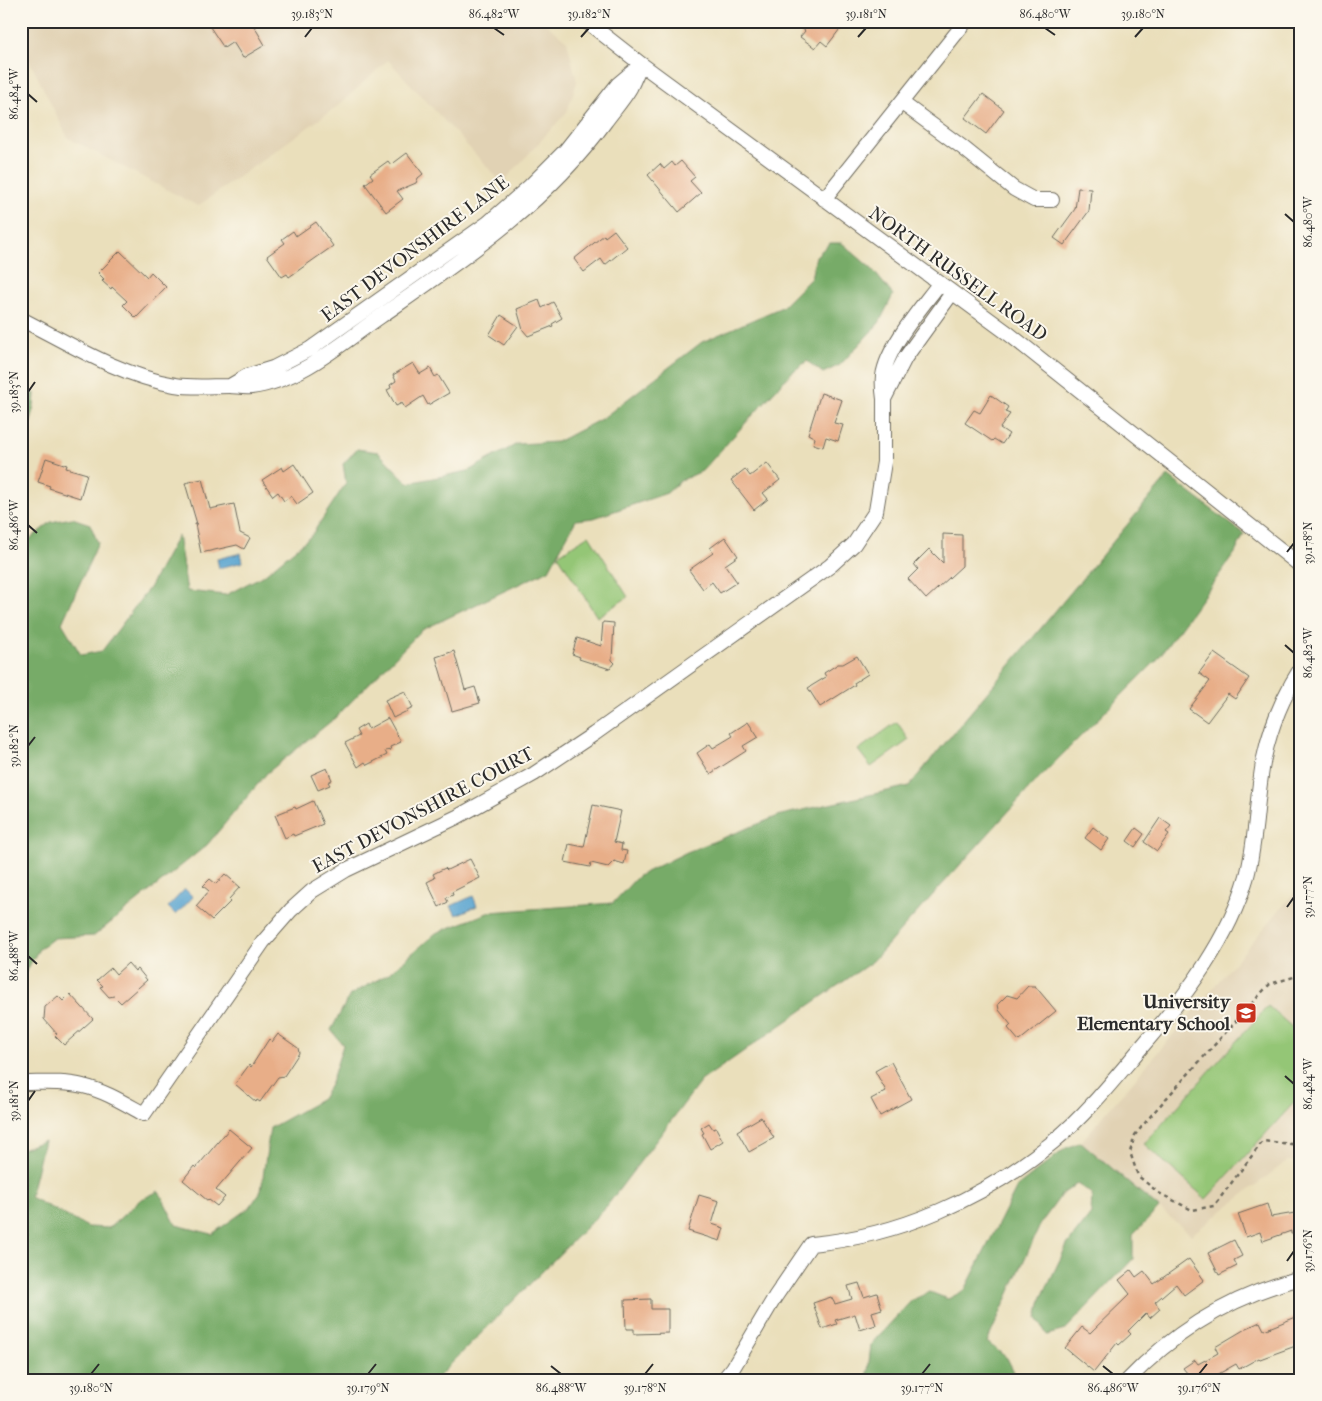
<svg xmlns="http://www.w3.org/2000/svg" width="1322" height="1401" viewBox="0 0 1322 1401" font-family="'IM FELL French Canon',serif">
	<style>
		.built { fill: #e1d2b4 }
		.green { fill: #94c676; stroke: #607850 }
		.forest { fill: #77ab67; stroke: #516b49 }
		.water { fill: #56a3cf; stroke: #40677d }
		.building { fill: #e8ae88 }
		.lines { fill: none; stroke-linecap: round; stroke-linejoin: round }
		.minor-casing { stroke: #6e6a5d; stroke-width: 16 }
		.path { stroke: #6e6a5d; stroke-width: 2.5; stroke-dasharray: 4 4; stroke-linecap: butt }
		.minor { stroke: #fff; stroke-width: 14 }
		.ticks { fill: none; stroke: #2b2b2b; stroke-width: 2 }
		.labels { text-anchor: middle; dominant-baseline: central; stroke-width: 4; stroke-linejoin: round; paint-order: stroke }
		.street-label { font-size: 19px; fill: #2b2b2b; stroke: #fbf7ec }
		.poi-label { font-size: 19px; font-weight: bold; fill: #2b2b2b; stroke: #fbf7ec; text-anchor: end }
		.neatline { fill: none; stroke: #2b2b2b; stroke-width: 2 }
		.ticks-label { font-size: 12px; text-anchor: middle; fill: #2b2b2b }
	</style>
	<rect width="100%" height="100%" fill="#fbf7ec"/>
	<filter id="ink" filterUnits="userSpaceOnUse"><feTurbulence type="fractalNoise" baseFrequency=".02" numOctaves="2"/><feDisplacementMap in="SourceGraphic" scale="10" xChannelSelector="R" yChannelSelector="G"/><feConvolveMatrix kernelMatrix="1 2 1 2 8 2 1 2 1" color-interpolation-filters="sRGB"/></filter>
	<filter id="wash" filterUnits="userSpaceOnUse"><feTurbulence type="fractalNoise" baseFrequency=".0096" numOctaves="4" result="noise"/><feDisplacementMap in="SourceGraphic" scale="20" xChannelSelector="R" yChannelSelector="G"/><feGaussianBlur stdDeviation="1.12" result="paint"/><feColorMatrix in="noise" values="0 0 0 0 0 0 0 0 0 0 0 0 0 0 0 0 0 1.4 0 .05"/><feComposite in="paint" operator="in"/></filter>
	<g filter="url(#wash)">
		<rect width="100%" height="100%" fill="#eadfbb"/>
		<path class="built" d="M21,21H542L567,41L577,82L567,112L502,183L388,60L339,105L198,206L68,138L21,44Z
			M1301,885V1162L1287,1161L1191,1235L1081,1142Z"/>
		<path class="green" d="M589,535L628,597L597,617L558,555Z
			M897,722L909,740L871,767L858,750Z
			M1268,1006L1301,1035V1095L1206,1199L1144,1144Z"/>
		<path class="forest" d="M830,243H842L872,269L893,295L879,323L840,365L823,373L807,361L791,373L702,471L680,481L667,493L594,518L576,520L549,570L422,630L335,718L267,773L207,845L94,936L54,938L39,949L21,980V546L51,522L72,518L90,524L98,543L62,623L81,655L102,651L149,588L178,535L187,591L226,595L264,575L311,536L346,483L343,464L357,449L378,452L408,483L468,471L517,444L557,442L603,418L702,342L782,307L811,278L816,256Z
			M35,393C34,411 32,427 21,442V396Z
			M1168,476L1244,534L1235,553L1156,661L1038,779L873,961L701,1081L606,1207L435,1380H21V1149L44,1141L30,1197L88,1227L109,1228L140,1200L159,1191L176,1225L212,1234L250,1207L261,1191L270,1128L322,1099L331,1083L343,1045L331,1030L350,995L388,974L436,933L490,912L613,903L638,876L687,852L781,815L909,786Z
			M1081,1142L1159,1208L1133,1235V1259L1065,1330L1047,1335L1037,1318L1041,1299L1067,1245L1091,1214L1092,1194L1077,1184L1062,1194L1041,1223L987,1342L1007,1358L1016,1376L1013,1380H867L871,1344L912,1300L930,1292L948,1299L965,1290L1017,1187L1066,1148Z"/>
		<path class="water" d="M241,553L243,562L219,568L217,559Z
			M185,889L193,897L176,915L168,907Z
			M473,896L477,906L456,915L451,906Z"/>
		<g id="blocks">
			<path class="building" d="M206,21H251L265,45L243,58L233,42L224,48Z
				M793,21H846L827,46L821,41L815,48L800,37L805,31Z
				M983,94L1004,110L986,134L965,118Z
				M407,153L423,174L418,178L416,183L397,191L403,199L386,212L365,184L373,178L370,174L388,161L391,165Z
				M681,161L695,177L690,181L701,193L679,212L648,175L660,164L664,169L672,162L675,166Z
				M1078,188L1091,189L1089,211L1064,245L1054,238L1075,209Z
				M316,222L333,246L289,277L287,274L282,277L267,256L285,243L282,239L293,231L296,236Z
				M614,230L627,247L605,265L601,259L584,272L574,259L604,235L605,237Z
				M120,251L147,277L151,272L166,287L136,318L123,305L127,301L112,287L111,289L102,281L104,279L98,273Z
				M539,300L542,308L553,302L562,318L552,324L553,326L528,336L523,330L517,309Z
				M501,315L518,326L504,345L489,335Z
				M413,363L420,374L430,368L435,377L438,375L449,393L428,405L423,396L405,408L402,403L396,406L387,390L391,388L390,385L396,381L393,375Z
				M821,393L842,400L834,423L843,425L838,441L826,437L823,447L813,444L815,438L808,434Z
				M991,395L1008,407L1005,412L1010,414L1000,428L1009,434L1002,444L994,439L992,441L965,423L974,410L980,413Z
				M46,458L67,465L66,468L87,474L80,498L49,488L50,486L38,482Z
				M767,463L780,480L763,493L768,499L754,510L731,480L745,469L750,476Z
				M294,464L313,493L297,504L291,496L284,501L278,492L273,496L262,480L282,467L284,471Z
				M202,479L210,509L234,504L240,533L250,538L244,549L237,545L201,553L195,524H197L185,483Z
				M943,534L962,535V566L926,599L908,579L918,569L914,564L929,549L943,563Z
				M725,537L738,556L725,565L737,582L720,593L712,582L703,589L689,570L713,553L710,548Z
				M603,622L614,623L612,660L615,663L610,669L579,659L580,657L572,654L577,638L601,646Z
				M454,651L465,690L475,687L480,703L452,711L436,657Z
				M1214,653L1249,678L1235,699L1228,694L1207,722L1189,709L1210,681L1199,673Z
				M857,656L868,674L854,683L855,685L820,707L808,688L826,677L824,673L838,664H843Z
				M405,691L413,708L393,718L385,700Z
				M388,718L401,742L390,747L391,750L385,751L387,755L367,765L365,762L358,767L345,743L359,736L356,730L366,724L368,729Z
				M748,722L758,737L743,746L746,751L710,774L697,753L710,744L713,748L733,736L731,733Z
				M327,768L332,780L328,782L330,785L318,790L311,775Z
				M313,801L323,824L294,836L293,834L285,838L275,815L295,807L296,809Z
				M593,805L621,811L614,842L622,844L621,850L627,851L624,864L614,861L608,867L591,863L590,867L565,862L569,844L584,847Z
				M1160,818L1171,826L1166,832L1169,834L1157,851L1144,842Z
				M1093,827L1109,839L1101,850L1085,838Z
				M1136,828L1144,834L1135,847L1127,841Z
				M470,859L480,878L452,892L453,895L446,898L448,902L439,907L427,882L435,878L433,874L445,868L447,870Z
				M225,874L240,887L229,899L231,901L212,920L196,906L209,891L203,886L210,879L216,884Z
				M128,963L135,971L138,969L147,980L121,1003L114,996L109,997L100,987L103,986L97,980L111,968L116,974Z
				M1028,986H1035L1056,1011L1019,1041L1008,1028L1011,1025L999,1010L998,1004L1007,995L1017,998Z
				M70,994L93,1019L64,1045L55,1036L57,1034L44,1019L45,1007L58,996L63,1001Z
				M278,1034L298,1048L299,1053L284,1076L278,1077L260,1102L257,1100L256,1102L235,1084L249,1065L251,1067L269,1039L272,1042Z
				M891,1062L911,1099L880,1116L871,1099L886,1091L875,1071Z
				M761,1117L774,1138L749,1152L737,1131Z
				M709,1123L713,1129L716,1128L723,1141L710,1149L702,1134L704,1133L701,1128Z
				M229,1129L252,1148L216,1190L225,1197L217,1206L209,1200L208,1201L183,1180L194,1166L196,1168Z
				M699,1195L719,1201L712,1224L724,1228L720,1241L688,1231Z
				M1267,1204L1271,1217L1301,1212V1233L1291,1234V1231L1263,1241L1260,1232L1246,1237L1238,1214Z
				M1234,1240L1242,1256L1234,1260L1237,1266L1219,1275L1208,1253Z
				M1189,1259L1204,1280L1184,1295L1176,1284L1155,1302L1160,1309L1150,1318L1146,1313L1128,1331L1131,1334L1119,1345L1117,1343L1094,1372L1065,1348L1082,1327L1090,1333L1130,1294L1119,1280L1131,1270L1136,1277L1144,1271L1154,1284Z
				M859,1283L864,1297L877,1293L882,1309L872,1312L876,1325L860,1330L855,1314L835,1320L837,1324L822,1329L813,1303L831,1297L835,1304L852,1299L848,1286Z
				M651,1299V1309H668V1333L634,1334V1329H626L625,1300Z
				M1301,1315V1344L1260,1359L1259,1358L1239,1369L1236,1364L1208,1380H1178L1187,1373L1183,1368L1195,1360L1198,1364L1218,1353L1215,1347L1247,1328L1260,1322L1264,1330Z"/>
		</g>
	</g>
	<g filter="url(#ink)">
		<use href="#blocks" fill-opacity="0" stroke="#6e6a5d" stroke-width="1"/>
		<g class="lines">
			<g class="minor-casing">
				<path id="minor" d="M586,21L641,64L1009,334L1301,566
					M902,103L962,147L1014,189L1034,200H1052
					M824,199L966,21
					M939,284C921,308 887,347 883,376C882,384 883,392 884,399L905,358L952,293
					M21,319C70,344 121,376 175,385C193,388 211,386 229,386C236,386 244,388 251,387C300,381 342,343 381,316C463,259 546,204 605,122C613,111 623,100 630,88C634,80 637,72 641,64
					M230,386L247,376L273,368L310,349L488,223L530,186L565,151L618,84L637,68
					M24,1083C43,1083 64,1081 83,1086C105,1091 124,1103 144,1114L263,942L291,910L312,891L346,870L457,817L534,774L594,734L830,566L854,544L876,511L884,462V399
					M723,1380L733,1368L775,1297L811,1244C899,1236 985,1198 1053,1142C1088,1113 1116,1077 1145,1043C1187,994 1229,939 1247,876C1257,838 1256,797 1264,758C1271,725 1283,696 1301,668
					M1128,1380C1176,1330 1234,1295 1301,1278"/>
			</g>
			<path class="path" d="M1301,977L1297,976L1270,984L1264,990L1154,1112L1135,1135L1130,1152L1138,1176L1159,1193L1192,1210L1214,1206L1263,1141L1301,1145"/>
			<use href="#minor" class="minor"/>
		</g>
	</g>
	<path class="ticks" d="M494,28L504,35M1045,28L1055,35M305,37L312,28M581,37L589,28M858,37L866,28M1135,37L1143,28M28,94L37,102M1285,214L1294,222M28,392L35,382M28,525L37,533M1287,552L1294,543M1285,645L1294,653M28,746L35,737M1287,907L1294,897M28,956L37,964M1285,1076L1294,1084M28,1101L35,1091M1287,1261L1294,1251M551,1366L561,1374M1103,1366L1113,1374M91,1374L99,1364M368,1374L376,1364M645,1374L653,1364M922,1374L930,1364M1199,1374L1207,1364"/>
	<defs>
		<g id="school-square" transform="scale(1.125)"><rect x="-9" y="-9" width="18" height="18" rx="4" fill="#c8321e" stroke="#fbf7ec"/><path d="M0-5L7-2L0 1L-7-2ZM-4 1L0 2.5L4 1V4Q0 6-4 4Z" fill="#fff"/></g>
	</defs>
	<g fill-rule="evenodd">
		<use href="#school-square" x="1246" y="1013"/>
	</g>
	<g class="labels">
		<g class="street-label">
			<text transform="translate(415 249) rotate(-37)">EAST DEVONSHIRE LANE</text>
			<text transform="translate(958 274) rotate(36)">NORTH RUSSELL ROAD</text>
			<text transform="translate(423 810) rotate(-28)">EAST DEVONSHIRE COURT</text>
		</g>
		<g class="poi-label">
			<text x="1230" y="1002">University<tspan x="1230" dy="22">Elementary School</tspan></text>
		</g>
	</g>
	<rect width="1322" height="1401" fill="none" stroke="#fbf7ec" stroke-width="55"/>
	<rect x="28" y="28" width="1266" height="1346" class="neatline"/>
	<g class="ticks-label">
		<text x="312" y="18">39.183°N</text>
		<text x="494" y="18">86.482°W</text>
		<text x="589" y="18">39.182°N</text>
		<text x="866" y="18">39.181°N</text>
		<text x="1045" y="18">86.480°W</text>
		<text x="1143" y="18">39.180°N</text>
		<text transform="translate(14 94) rotate(-90)" y="4">86.484°W</text>
		<text transform="translate(1308 222) rotate(-90)" y="4">86.480°W</text>
		<text transform="translate(14 392) rotate(-90)" y="4">39.183°N</text>
		<text transform="translate(14 525) rotate(-90)" y="4">86.486°W</text>
		<text transform="translate(1308 543) rotate(-90)" y="4">39.178°N</text>
		<text transform="translate(1308 653) rotate(-90)" y="4">86.482°W</text>
		<text transform="translate(14 746) rotate(-90)" y="4">39.182°N</text>
		<text transform="translate(1308 897) rotate(-90)" y="4">39.177°N</text>
		<text transform="translate(14 956) rotate(-90)" y="4">86.488°W</text>
		<text transform="translate(1308 1084) rotate(-90)" y="4">86.484°W</text>
		<text transform="translate(14 1101) rotate(-90)" y="4">39.181°N</text>
		<text transform="translate(1308 1251) rotate(-90)" y="4">39.176°N</text>
		<text x="91" y="1392">39.180°N</text>
		<text x="368" y="1392">39.179°N</text>
		<text x="561" y="1392">86.488°W</text>
		<text x="645" y="1392">39.178°N</text>
		<text x="922" y="1392">39.177°N</text>
		<text x="1113" y="1392">86.486°W</text>
		<text x="1199" y="1392">39.176°N</text>
	</g>
</svg>
